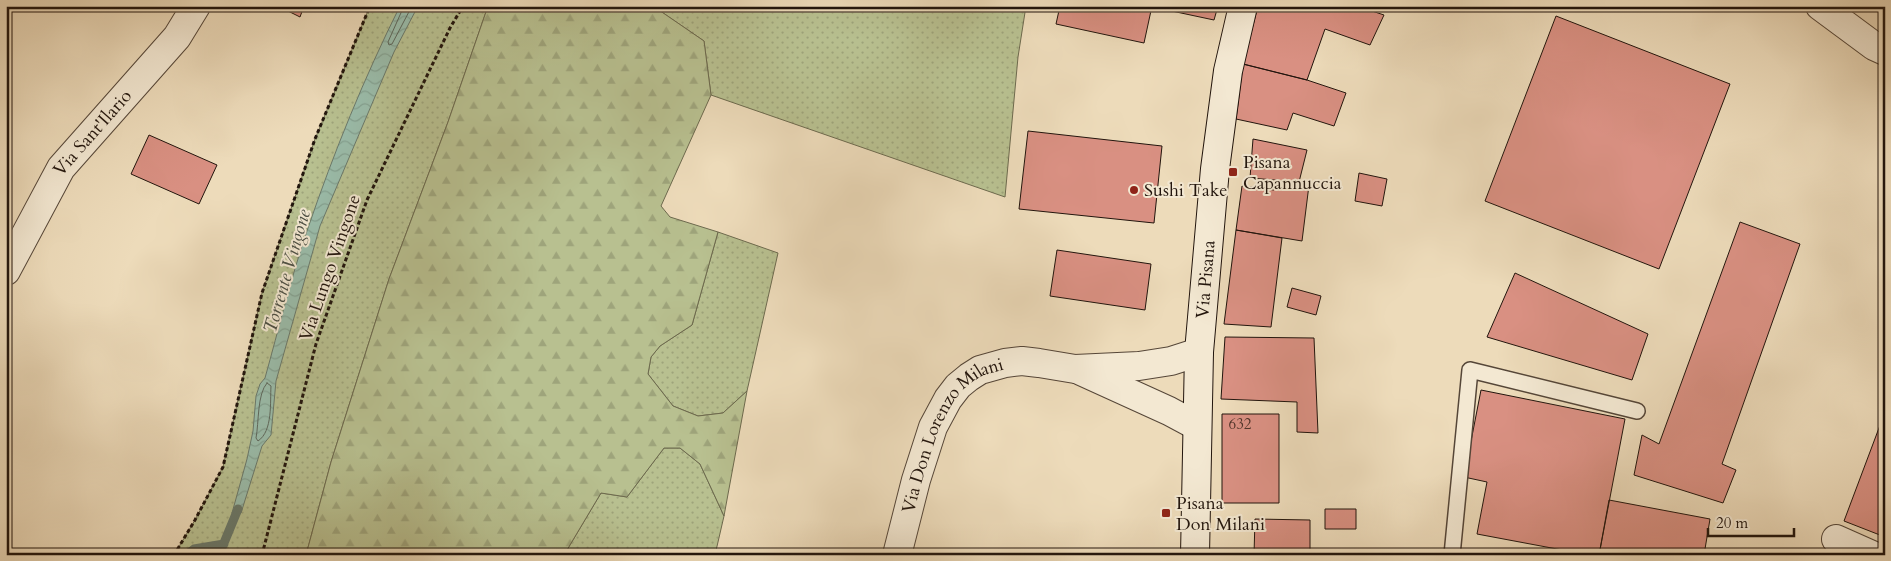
<svg xmlns="http://www.w3.org/2000/svg" width="1891" height="561" viewBox="0 0 1891 561" font-family="Cardo,serif">
	<style>
		.grass { fill: url(#grass-dots); stroke: #6d6a4e }
		.forest { fill: url(#forest-firs); stroke: #6d6a4e }
		.water { fill: url(#water-waves); stroke: #6a796b }
		.lines { fill: none; stroke-linecap: round; stroke-linejoin: round }
		.shore { stroke: #5e685c; stroke-width: 1 }
		.stream { stroke: #6a796b; stroke-width: 9 }
		.building { fill: #d99082; stroke: #22150d }
		.service-casing { stroke: #554638; stroke-width: 18 }
		.minor-casing { stroke: #554638; stroke-width: 30 }
		.secondary-casing { stroke: #22150d; stroke-width: 30 }
		.path { stroke: #22150d; stroke-width: 3; stroke-dasharray: 4 2.5; stroke-linecap: butt }
		.service { stroke: #f3e8d2; stroke-width: 15 }
		.minor { stroke: #f3e8d2; stroke-width: 28 }
		.secondary { stroke: #f3e8d2; stroke-width: 28 }
		.poi-dot { fill: #8f2418; stroke: #f3e8d2; stroke-width: 2 }
		.labels { text-anchor: middle; dominant-baseline: central; stroke-width: 4; stroke-linejoin: round; paint-order: stroke }
		.number-label { font-size: 15px; fill: #50342a }
		.street-label { font-size: 18px; fill: #22150d; stroke: #f3e8d2 }
		.poi-label { font-size: 18px; fill: #22150d; stroke: #f3e8d2; text-anchor: start }
		.water-label { font-size: 19px; font-style: italic; fill: #4c4f44; stroke: #f3e8d2 }
	</style>
	<defs>
		<pattern id="grass-dots" width="8" height="8" patternUnits="userSpaceOnUse" patternTransform="scale(1.25)"><rect width="8" height="8" fill="#b8c090"/><path d="M2 2h.1M6 6h.1" fill="none" stroke="#9ea47b" stroke-width="1.8" stroke-linecap="round"/></pattern>
		<pattern id="forest-firs" width="22" height="20" patternUnits="userSpaceOnUse" patternTransform="scale(1.25)"><rect width="22" height="20" fill="#b8c090"/><path d="M5 1l3.5 6h-7zM16 11l3.5 6h-7z" fill="#9ea47b"/></pattern>
		<pattern id="water-waves" width="16" height="10" patternUnits="userSpaceOnUse" patternTransform="scale(1.25)"><rect width="16" height="10" fill="#9abcaa"/><path d="M0 5q4-4 8 0t8 0" fill="none" stroke="#84a191"/></pattern>
	</defs>
	<rect width="100%" height="100%" fill="#eddbba"/>
	<filter id="stains"><feTurbulence type="fractalNoise" baseFrequency=".004" numOctaves="4"/><feColorMatrix values="0 0 0 0 .2 0 0 0 0 .09 0 0 0 0 .02 0 0 0 .5 -.17"/></filter>
	<radialGradient id="worn" r=".72"><stop offset=".6" stop-color="#630" stop-opacity="0"/><stop offset="1" stop-color="#630" stop-opacity=".3"/></radialGradient>
	<path class="grass" d="M370,6H488L448,122L389,279L331,462L306,555H174L195,520L223,467L262,293L315,139Z
		M653,6H1026L1018,57L1005,197L711,95L704,41Z
		M718,232L778,253L747,391L723,413L698,416L673,406L648,374L651,357L660,346L692,325Z
		M664,448H680L700,464L724,516L715,555H564L601,493L627,497Z"/>
	<path class="forest" d="M488,6H653L704,41L711,95L661,206L670,217L718,232L692,325L660,346L651,357L648,374L673,406L698,416L723,413L747,391L724,516L700,464L680,448H664L627,497L601,493L564,555H306L331,462L389,279L448,122Z"/>
	<path class="water" d="M400,6H418L394,52L320,226L276,381L271,435L262,446L241,513L235,519L232,513L247,459L253,431L256,396L260,384L265,378C279,328 291,277 308,228C334,152 364,78 400,6Z"/>
	<g class="lines">
		<path class="shore" d="M404,6L388,42L389,45L392,44L412,6
			M267,383L271,386C270,402 273,431 258,441L256,438C259,423 257,394 267,383Z"/>
		<path class="stream" d="M186,555L194,549L224,544
			M219,555L238,509"/>
	</g>
	<path class="building" d="M278,6H304L300,17Z
		M1060,6H1152L1144,43L1056,24Z
		M1168,6H1218L1214,20L1167,10Z
		M1258,6H1357L1384,15L1370,45L1325,29L1307,80L1243,64Z
		M1556,16L1730,84L1659,269L1485,201Z
		M1243,64L1307,80L1346,93L1334,126L1293,113L1287,130L1236,119Z
		M1028,131L1162,146L1154,223L1019,209Z
		M149,135L217,165L199,204L131,174Z
		M1253,139L1307,150L1299,182L1250,178Z
		M1359,173L1387,179L1382,206L1355,201Z
		M1275,180L1309,185L1302,241L1236,230L1242,186L1274,190Z
		M1740,222L1800,244L1722,464L1736,470L1723,503L1634,475L1642,435L1659,444Z
		M1236,230L1282,238L1271,327L1224,324Z
		M1057,250L1151,264L1145,310L1050,296Z
		M1515,273L1648,334L1632,380L1487,337Z
		M1292,288L1321,296L1316,315L1287,307Z
		M1225,337L1314,338L1318,433L1297,432V402L1221,399Z
		M1481,390L1625,419L1599,555H1589L1477,534L1487,482L1464,477Z
		M1885,412V537L1844,521Z
		M1222,414H1279V503H1222Z
		M1609,500L1710,519L1704,555H1599Z
		M1325,509H1356V529H1325Z
		M1255,519L1310,520V555H1254Z"/>
	<g class="lines">
		<g class="service-casing">
			<path id="service" d="M1452,555L1470,370L1637,411"/>
		</g>
		<g class="minor-casing">
			<g id="minor">
				<path d="M1820,6L1874,46L1885,51"/>
				<path id="s1" d="M6,271L61,168L177,37L196,6"/>
				<path d="M1081,371L1169,411L1197,426"/>
				<path d="M1836,539L1872,555"/>
				<path id="s2" d="M897,555L916,480L933,427L948,399L958,386L969,377L980,370L1005,363L1022,361L1039,363L1075,369L1139,366L1171,361L1199,352"/>
			</g>
		</g>
		<g class="secondary-casing">
			<g id="secondary">
				<path id="s3" d="M1195,555L1199,352L1215,169L1228,71L1243,6"/>
			</g>
		</g>
		<path class="path" d="M174,555L195,520L223,467L262,293L315,139L370,6
			M262,555L316,344L367,200L450,28L463,6"/>
		<use href="#service" class="service"/>
		<use href="#minor" class="minor"/>
		<use href="#secondary" class="secondary"/>
	</g>
	<g class="poi-dot">
		<rect x="1228" y="167" width="10" height="10" rx="2.5"/>
		<circle cx="1134" cy="190" r="5"/>
		<rect x="1161" y="508" width="10" height="10" rx="2.5"/>
	</g>
	<g class="labels">
		<g class="number-label">
			<text x="1240" y="424">632</text>
		</g>
		<g class="street-label">
			<text stroke="none"><textPath href="#s1" startOffset="164">Via Sant'Ilario</textPath></text>
			<text transform="translate(330 268) rotate(-71)">Via Lungo Vingone</text>
			<text stroke="none"><textPath href="#s3" startOffset="276">Via Pisana</textPath></text>
			<text stroke="none"><textPath href="#s2" startOffset="138">Via Don Lorenzo Milani</textPath></text>
		</g>
		<g class="poi-label">
			<text x="1243" y="162">Pisana<tspan x="1243" dy="21">Capannuccia</tspan></text>
			<text x="1144" y="190">Sushi Take</text>
			<text x="1176" y="503">Pisana<tspan x="1176" dy="21">Don Milani</tspan></text>
		</g>
		<g class="water-label">
			<text transform="translate(287 271) rotate(-74)">Torrente Vingone</text>
		</g>
	</g>
	<rect width="1891" height="561" fill="none" stroke="#eddbba" stroke-width="25"/>
	<rect x="8" y="8" width="1876" height="546" fill="none" stroke="#22150d" stroke-width="2.5"/>
	<rect x="12" y="12" width="1866" height="536" fill="none" stroke="#22150d"/>
	<path d="M1708 528v8h86v-8" fill="none" stroke="#22150d" stroke-width="2.5"/>
	<text x="1716" y="528" font-size="15" fill="#22150d" stroke="#f3e8d2" stroke-width="4" paint-order="stroke">20 m</text>
	<rect width="100%" height="100%" filter="url(#stains)"/>
	<rect width="100%" height="100%" fill="url(#worn)"/>
</svg>
